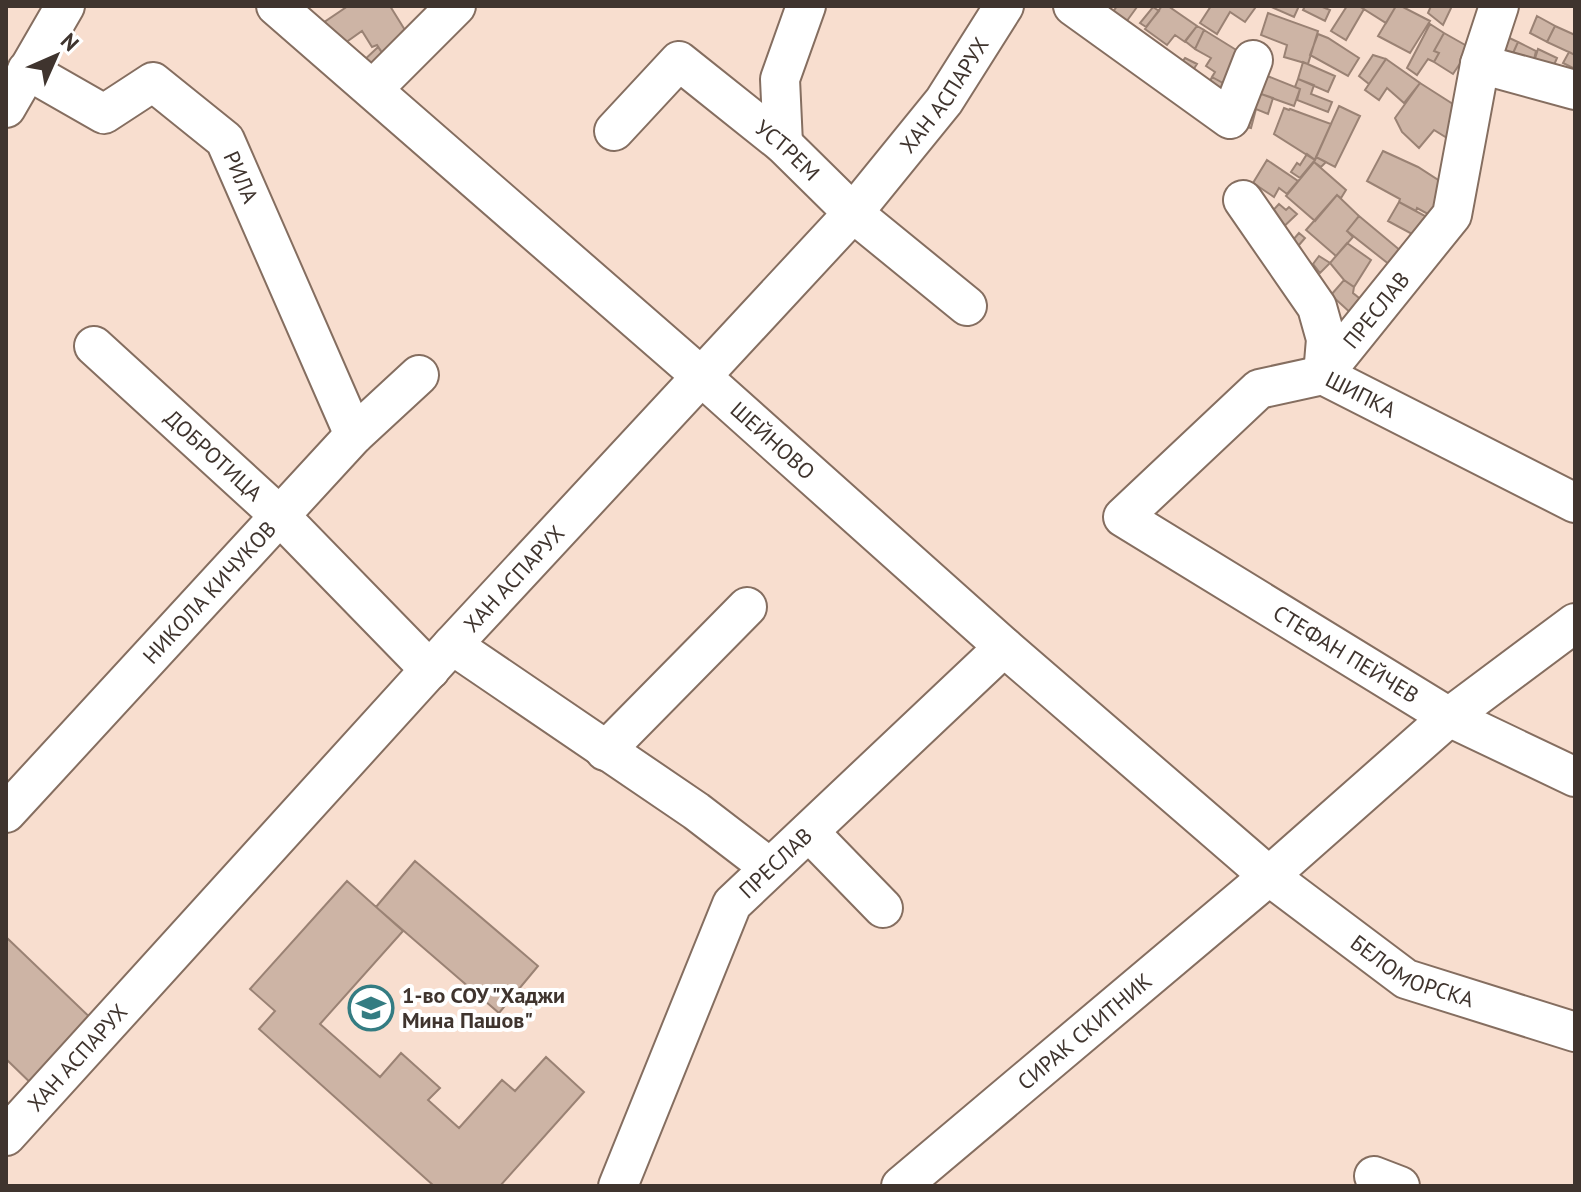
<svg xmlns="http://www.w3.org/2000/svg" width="1581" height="1192" viewBox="0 0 1581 1192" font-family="'PT Sans',sans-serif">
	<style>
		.building { fill: #cdb4a5; stroke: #9a8274; stroke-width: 2 }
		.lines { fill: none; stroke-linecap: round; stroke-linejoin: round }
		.minor-casing { stroke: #856e60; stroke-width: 42 }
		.minor { stroke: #fff; stroke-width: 38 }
		.labels { text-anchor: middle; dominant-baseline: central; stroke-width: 8; stroke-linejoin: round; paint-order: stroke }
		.street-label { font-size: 22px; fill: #3f342e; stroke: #fff }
		.poi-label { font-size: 22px; font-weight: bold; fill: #3f342e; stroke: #fff; text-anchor: start }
	</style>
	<rect width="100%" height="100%" fill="#f8decf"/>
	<path class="building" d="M348,6H390L413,43L387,60L377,45L372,47L362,31L338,48L317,27Z
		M1117,6L1137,7L1121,29L1107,21Z
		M1162,6H1168L1197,26L1185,42L1175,35L1167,45L1145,29Z
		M1211,6H1253L1255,8L1245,22L1230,12L1217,34L1200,23Z
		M1269,6H1299L1294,17Z
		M1305,6H1320L1330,10L1325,21L1303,10Z
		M1347,6H1359L1364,9L1346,40L1331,31Z
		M1359,6H1396L1386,23Z
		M1396,6H1401L1430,21L1410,53L1378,36Z
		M1431,6H1452L1443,25L1428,13Z
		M1153,7L1159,11L1146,27L1140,23Z
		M1268,13L1318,31L1308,64L1284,57L1287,45L1261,35Z
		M1537,16L1555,26L1547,42L1530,33Z
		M1430,24L1444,33L1434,51L1439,53L1434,62L1428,59L1417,75L1407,68Z
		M1197,26L1204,30L1195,49L1185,41Z
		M1555,26L1575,35V55L1547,42Z
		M1204,30L1246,56L1230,87L1212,77L1215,72L1206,66L1211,58L1195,49Z
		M1444,33L1474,50L1463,67L1459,65L1453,74L1434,62L1439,53L1434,51Z
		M1318,34L1328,38L1359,58L1348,76L1310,55Z
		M1503,35L1518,42L1509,62L1494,55Z
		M1518,42L1536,51L1532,68L1510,60Z
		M378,47L387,60L369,73L359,65Z
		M1538,49L1557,58L1551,72L1532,68Z
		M1569,52L1575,55V69L1563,63Z
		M1373,55L1386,59L1369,84L1359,76Z
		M1185,58L1197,64L1186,81L1174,73Z
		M1386,59L1420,83L1404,103L1387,88L1379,100L1365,90Z
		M1303,62L1335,76L1328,92L1298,79Z
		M1265,75L1300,89L1294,106L1258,93Z
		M1212,77L1230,87L1222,101L1205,91Z
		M1298,79L1314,85L1311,94L1332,102L1328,112L1297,100L1300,89L1295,87Z
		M1420,83L1456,106L1452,141L1434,130L1419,148L1402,132L1395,118Z
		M1258,93L1273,98L1268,114L1256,109L1251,128L1243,126Z
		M1339,106L1360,116L1335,167L1316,157Z
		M1284,108L1289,110L1290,109L1331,124L1315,160L1274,134Z
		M1383,151L1418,167L1449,187L1439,220L1417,208L1416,211L1399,202L1400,199L1367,181Z
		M1307,154L1315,160L1300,178L1291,172L1297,163L1300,165Z
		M1316,157L1326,162L1321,167L1314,162Z
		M1267,160L1298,181L1287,194L1279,188L1274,197L1253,183Z
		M1314,162L1346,190L1341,198L1337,195L1315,221L1286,196Z
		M1337,195L1359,216L1347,231L1353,237L1336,256L1306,230Z
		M1399,202L1438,223L1425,241L1388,221Z
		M1279,204L1286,210L1289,207L1297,214L1276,234L1264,220Z
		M1359,216L1407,256L1395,269L1347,231Z
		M1299,233L1305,238L1293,252L1287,247Z
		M1347,243L1371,260L1354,287L1344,280L1330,263Z
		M1319,256L1330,263L1320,273L1313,264Z
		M1344,280L1354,287L1353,293L1364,302L1354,316L1331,295Z
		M415,861L538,966L499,1013L376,907Z
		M347,881L403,931L320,1024L380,1077L401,1053L440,1088L428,1100L459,1128L502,1080L515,1091L546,1057L584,1092L500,1186H434L259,1029L275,1011L250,989Z
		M6,937L100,1027L39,1091L6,1059Z"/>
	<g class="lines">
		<g class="minor-casing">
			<g id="minor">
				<path id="s1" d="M276,6L702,377L1004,647L1269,876L1406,979L1575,1032"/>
				<path d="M1073,6L1230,119L1253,60"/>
				<path id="s2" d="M1499,6L1480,64L1452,215L1323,375L1259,389L1123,517L1449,717L1575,777"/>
				<path d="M1480,64L1575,90"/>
				<path id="s3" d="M27,70L104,114L153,82L225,140L354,435"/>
				<path d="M373,89L456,6"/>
				<path d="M6,108L65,6"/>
				<path id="s4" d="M614,131L679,61L783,144L853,213L967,306"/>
				<path d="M783,144L780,79L806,6"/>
				<path id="s5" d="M1243,200L1317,307L1326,339L1323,375L1575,503"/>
				<path id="s6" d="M94,346L280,516L430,670"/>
				<path d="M452,645L696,811L769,867"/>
				<path d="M605,751L747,607"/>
				<path id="s7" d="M6,813L354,435L419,375"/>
				<path d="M809,832L883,908"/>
				<path id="s8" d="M6,1136L452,645L853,213L944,101L1004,6"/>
				<path d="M1374,1176L1400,1186"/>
				<path id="s9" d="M618,1186L732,904L1004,647"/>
				<path id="s10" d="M901,1186L1269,876L1449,717L1575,623"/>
			</g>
		</g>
		<use href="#minor" class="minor"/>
	</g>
	<defs>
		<g id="school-ring" transform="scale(2.3)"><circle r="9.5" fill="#fff" stroke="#347c82" stroke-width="1.5"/><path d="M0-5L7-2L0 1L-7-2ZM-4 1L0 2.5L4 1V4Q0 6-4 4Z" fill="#347c82"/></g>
	</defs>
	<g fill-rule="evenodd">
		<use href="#school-ring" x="371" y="1008"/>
	</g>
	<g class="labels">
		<g class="street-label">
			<text stroke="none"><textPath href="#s8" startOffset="1402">ХАН АСПАРУХ</textPath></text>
			<text stroke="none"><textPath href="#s4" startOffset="236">УСТРЕМ</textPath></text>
			<text stroke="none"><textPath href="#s3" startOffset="280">РИЛА</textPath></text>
			<text transform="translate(1376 310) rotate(-51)">ПРЕСЛАВ</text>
			<text stroke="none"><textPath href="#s5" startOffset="242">ШИПКА</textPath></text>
			<text stroke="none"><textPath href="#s1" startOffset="660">ШЕЙНОВО</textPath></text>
			<text stroke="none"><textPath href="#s6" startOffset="162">ДОБРОТИЦА</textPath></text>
			<text stroke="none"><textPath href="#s8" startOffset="754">ХАН АСПАРУХ</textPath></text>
			<text stroke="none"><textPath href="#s7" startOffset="300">НИКОЛА КИЧУКОВ</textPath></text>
			<text stroke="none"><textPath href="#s2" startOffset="934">СТЕФАН ПЕЙЧЕВ</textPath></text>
			<text stroke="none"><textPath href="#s9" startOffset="364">ПРЕСЛАВ</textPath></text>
			<text stroke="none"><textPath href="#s1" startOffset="1494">БЕЛОМОРСКА</textPath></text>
			<text stroke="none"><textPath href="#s10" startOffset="240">СИРАК СКИТНИК</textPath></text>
			<text stroke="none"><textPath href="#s8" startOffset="106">ХАН АСПАРУХ</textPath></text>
		</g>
		<g class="poi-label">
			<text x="402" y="995">1-во СОУ "Хаджи<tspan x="402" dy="25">Мина Пашов"</tspan></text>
		</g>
	</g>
	<rect width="1581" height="1192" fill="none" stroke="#3f342e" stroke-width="16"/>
	<g transform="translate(56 56) rotate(45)" stroke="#ffffff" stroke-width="6" paint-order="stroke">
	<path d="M0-6L14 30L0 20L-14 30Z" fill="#3f342e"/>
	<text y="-12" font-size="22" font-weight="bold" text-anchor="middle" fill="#3f342e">N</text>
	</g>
</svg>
